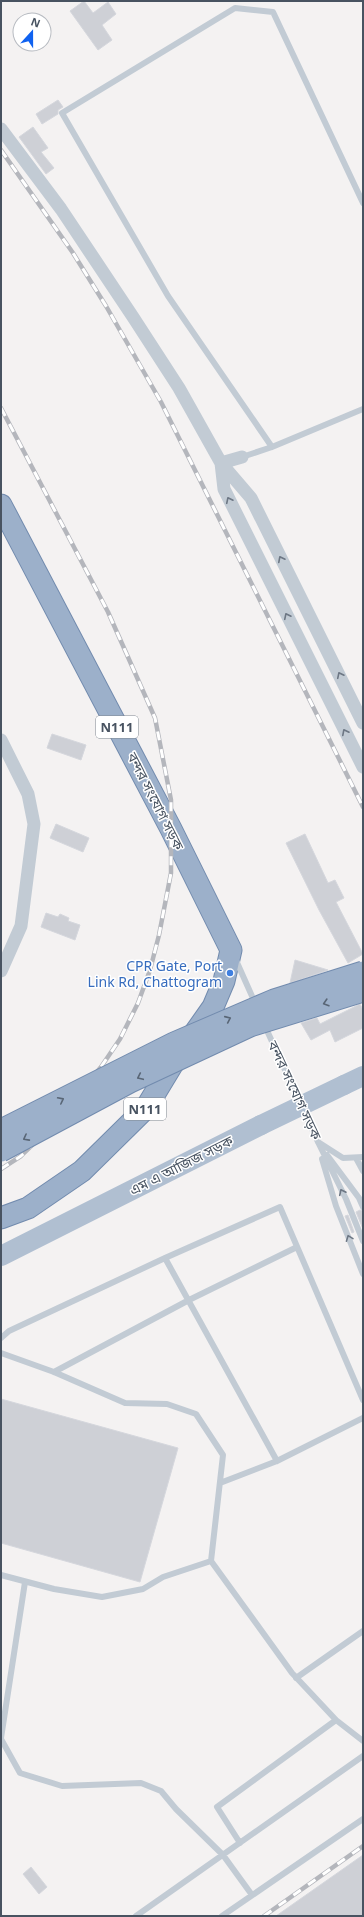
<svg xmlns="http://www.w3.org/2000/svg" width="364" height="1917" viewBox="0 0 364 1917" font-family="'Noto Sans','Noto Sans Bengali',sans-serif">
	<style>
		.building { fill: #ced0d6; stroke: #d5d7dd }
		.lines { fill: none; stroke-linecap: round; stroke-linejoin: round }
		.trunk-casing { stroke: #728bae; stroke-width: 23 }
		.service { stroke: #c2cbd4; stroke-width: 6 }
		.minor { stroke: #c2cbd4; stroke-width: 13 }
		.primary { stroke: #b0bfd1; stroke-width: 20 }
		.trunk { stroke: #9cb0ca; stroke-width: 21 }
		.rail-casing { stroke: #b4b6bc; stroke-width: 4.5 }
		.rail { stroke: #fff; stroke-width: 3; stroke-dasharray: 9; stroke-linecap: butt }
		.trunk-bridge-casing { stroke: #728bae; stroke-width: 23; stroke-linecap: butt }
		.primary-bridge { stroke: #b0bfd1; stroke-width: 20 }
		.trunk-bridge { stroke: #9cb0ca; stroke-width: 21 }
		.oneway { stroke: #6d7784 }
		.oneway2 { stroke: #596676 }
		.shop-dot { fill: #3f7fe0; stroke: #fff; stroke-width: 1.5 }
		.labels { text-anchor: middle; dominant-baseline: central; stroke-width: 3; stroke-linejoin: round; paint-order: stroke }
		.shield { fill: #fff; stroke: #7f8790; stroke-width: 1 }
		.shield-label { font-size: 13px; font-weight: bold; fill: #485361 }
		.street-label { font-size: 14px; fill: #485361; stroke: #fff }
		.shop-label { font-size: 14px; fill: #366cbe; stroke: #fff; text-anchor: end }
	</style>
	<rect width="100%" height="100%" fill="#f4f2f2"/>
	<path class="building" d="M84,1L93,13L108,2L116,14L102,25L112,40L98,50L70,11Z
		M58,100L63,107L58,110V114L42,124L36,114Z
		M33,127L48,148L41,152L54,168L46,174L19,137Z
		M52,734L86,745L81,760L47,748Z
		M56,824L89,838L83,852L50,838Z
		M305,834L328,883L335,880L344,898L336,902L363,954L348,963L319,910L286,843Z
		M46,913L58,917L60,914L69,918L68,921L80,925L75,940L41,927Z
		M295,960L328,970L290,983Z
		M360,1004L363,1010V1028L335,1042L330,1030L311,1040L301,1023L317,1018L320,1024Z
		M360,1210L363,1211V1229L356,1212Z
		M348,1215L354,1232L352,1233L345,1216Z
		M1,1399L178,1448L140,1582L1,1543Z
		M363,1855V1916H276Z
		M31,1867L47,1887L39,1894L23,1874Z"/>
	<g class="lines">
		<g class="trunk-casing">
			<path id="trunk" d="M1,505L171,829L231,950L224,981L213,1007L172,1065L146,1108L82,1171L28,1208L1,1218"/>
		</g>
		<path class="service" d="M272,447L168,296L62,113L235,8L273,12L363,203
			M242,457L272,447L363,409
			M235,958L256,1005
			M264,1024L318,1142L346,1199L363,1241
			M318,1142L343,1158L363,1157
			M327,1155L359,1198L363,1207
			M356,1158L363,1171
			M322,1159L336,1206L363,1274
			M165,1258L277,1461
			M1,1338L9,1331L165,1258L280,1207L363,1400
			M1,1353L54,1372L125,1403L167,1404L196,1414L223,1455L211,1561L292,1673L336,1720L363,1741
			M54,1372L189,1300L297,1247
			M220,1483L277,1461L363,1418
			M1,1575L54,1589L102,1597L143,1589L163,1577L211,1561
			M296,1678L363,1631
			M1,1738L25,1582
			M1,1739L20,1773L62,1786L141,1783L161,1791L176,1809L223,1855L252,1895
			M240,1843L217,1807L336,1720
			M136,1916L363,1756
			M222,1916L363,1819"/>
		<path class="minor" d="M1,129L61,209L133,317L179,388L221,463L251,498L363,723
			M221,463L224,489L363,767
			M221,463L242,457
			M1,740L28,794L34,824L21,926L1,971"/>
		<path class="primary" d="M344,1085L363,1076
			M1,1256L261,1125"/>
		<use href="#trunk" class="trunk"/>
		<g class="rail-casing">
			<path id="rail" d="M1,150L73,253L106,306L161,402L363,807
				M1,408L108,612L155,718L171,800V873L159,935L150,970L138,1003L120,1039L101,1067L50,1128L21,1156L1,1169
				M264,1916L363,1846"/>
		</g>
		<use href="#rail" class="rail"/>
		<g class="trunk-bridge-casing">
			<path id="trunk-bridge" d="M1,1130L174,1043L274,1000L363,972
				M1,1151L130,1082L250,1026L363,991"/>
		</g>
		<path class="primary-bridge" d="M261,1125L344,1085"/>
		<use href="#trunk-bridge" class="trunk-bridge"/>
	</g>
	<defs><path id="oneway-chevron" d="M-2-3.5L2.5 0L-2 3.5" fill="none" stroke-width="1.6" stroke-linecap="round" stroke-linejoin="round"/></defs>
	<g class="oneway">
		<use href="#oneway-chevron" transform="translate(229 500) rotate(-116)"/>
		<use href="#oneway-chevron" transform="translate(281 559) rotate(-117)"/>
		<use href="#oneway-chevron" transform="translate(287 616) rotate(-116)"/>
		<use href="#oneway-chevron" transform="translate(340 675) rotate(-116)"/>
		<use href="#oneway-chevron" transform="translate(345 732) rotate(-117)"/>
		<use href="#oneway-chevron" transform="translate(342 1192) rotate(-116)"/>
		<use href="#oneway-chevron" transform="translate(349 1238) rotate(-111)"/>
	</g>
	<g class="oneway2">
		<use href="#oneway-chevron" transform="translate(326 1003) rotate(163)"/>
		<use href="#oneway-chevron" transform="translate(228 1019) rotate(-24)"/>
		<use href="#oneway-chevron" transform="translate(140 1077) rotate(155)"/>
		<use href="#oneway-chevron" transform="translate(61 1100) rotate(-27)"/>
		<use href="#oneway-chevron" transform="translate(26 1138) rotate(152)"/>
	</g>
	<circle class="shop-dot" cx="230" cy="973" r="4"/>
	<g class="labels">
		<g class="shield">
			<rect x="96" y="716" width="42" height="22" rx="3"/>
			<rect x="124" y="1098" width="42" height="22" rx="3"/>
		</g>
		<g class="shield-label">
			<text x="117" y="727">N111</text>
			<text x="145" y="1109">N111</text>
		</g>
		<g class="street-label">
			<text transform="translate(156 801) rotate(63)">বন্দর সংযোগ সড়ক</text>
			<text transform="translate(295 1090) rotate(65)">বন্দর সংযোগ সড়ক</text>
			<text transform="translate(181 1165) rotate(-27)">এম এ আজিজ সড়ক</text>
		</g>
		<g class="shop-label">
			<text x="222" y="965">CPR Gate, Port<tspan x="222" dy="16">Link Rd, Chattogram</tspan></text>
		</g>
	</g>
	<rect width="364" height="1917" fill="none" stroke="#485361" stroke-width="4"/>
	<g transform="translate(32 32) rotate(21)"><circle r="19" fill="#ffffff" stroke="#b6bac0"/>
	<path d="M0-3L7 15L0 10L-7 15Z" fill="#1062f0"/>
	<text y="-6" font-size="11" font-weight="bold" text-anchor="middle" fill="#485361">N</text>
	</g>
</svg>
